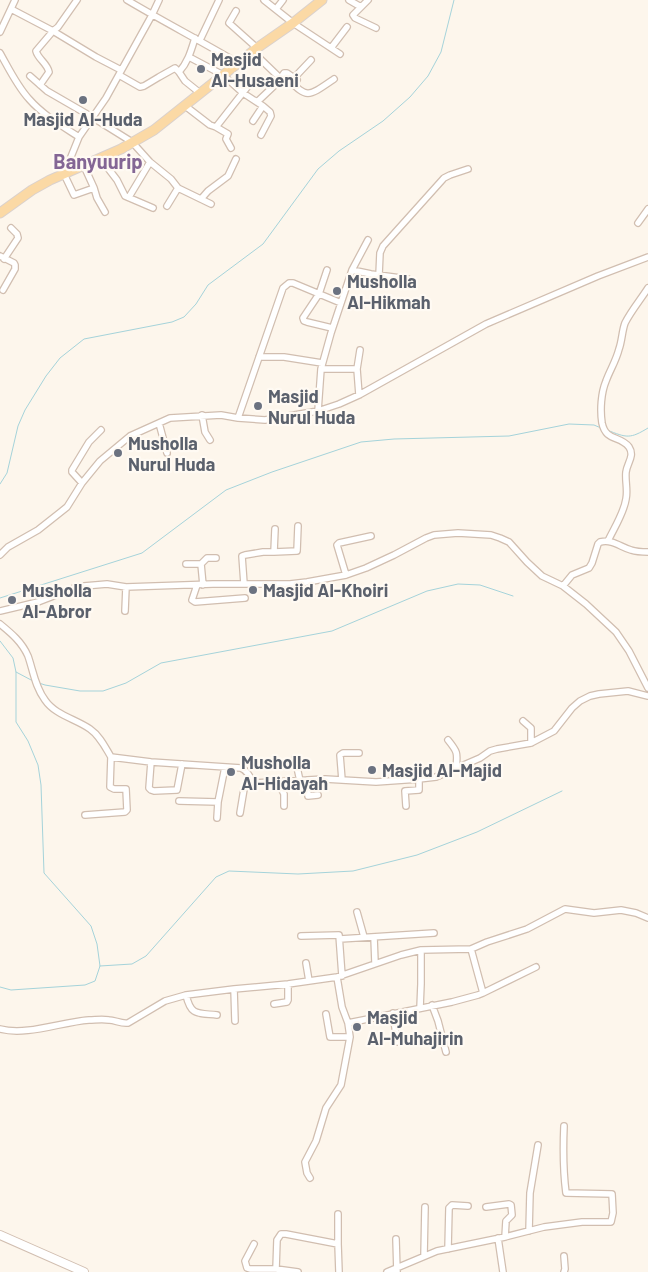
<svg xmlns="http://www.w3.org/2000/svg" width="648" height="1272" viewBox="0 0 648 1272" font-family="Barlow,sans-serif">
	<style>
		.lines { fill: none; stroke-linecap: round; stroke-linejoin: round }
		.stream { stroke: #a5d3da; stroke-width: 1 }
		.minor-casing { stroke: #d1beb0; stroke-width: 8 }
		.tertiary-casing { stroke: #d1beb0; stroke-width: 10 }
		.primary-casing { stroke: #dad1cd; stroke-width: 11 }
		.minor { stroke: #fff; stroke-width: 5.5 }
		.tertiary { stroke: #fff; stroke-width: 8 }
		.primary { stroke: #fbd9a5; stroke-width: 9 }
		.worship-dot { fill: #6b7280; stroke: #fffaf3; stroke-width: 2 }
		.labels { text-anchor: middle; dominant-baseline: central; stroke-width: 4.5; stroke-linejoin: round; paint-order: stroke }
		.worship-label { font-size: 18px; font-weight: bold; fill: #5b616d; stroke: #fffaf3; text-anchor: start }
		.quarter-label { font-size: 20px; font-weight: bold; fill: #846695; stroke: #fffaf3 }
	</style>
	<rect width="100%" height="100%" fill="#fdf6ec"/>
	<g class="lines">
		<path class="stream" d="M607,430C627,438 630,439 648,428
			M0,484L7,473L18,426L25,410L46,376L60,358L84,339L172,322L184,317L196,304L208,285L263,244L318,169L339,151L383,121L410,97L428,76L441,52L454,0
			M0,598L142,553L226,490L272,472L361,442L394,439L509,436L569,424L594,425L601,428
			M0,641L13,658L16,672V722L28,741L38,765L41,785L44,873L91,926L97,944L100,966L95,981L85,985L11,990L0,987
			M16,672L33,681
			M39,683L45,685L80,691H103L126,683L161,663L332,631L427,591L458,584L480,585L513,596
			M100,966L132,964L146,956L216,877L229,871L298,874L353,871L417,855L477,832L562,791"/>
		<g class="minor-casing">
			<path id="minor" d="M127,0C164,22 201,41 238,63
				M264,0L293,23L340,54
				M349,0L361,7L353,15L355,18L376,28
				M361,7L368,0
				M11,9L53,31L58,27L77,0
				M276,9L283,0
				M236,11L229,23L257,48
				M0,32L15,0
				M200,40L219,0
				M331,48L347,27
				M253,52L280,78
				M0,53C9,69 17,86 29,99C43,115 62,126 79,137
				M189,57L223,75L243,93L263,106L270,112L271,116L261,135
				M179,72L185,81L200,93
				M119,75L140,87L144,86L159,77L175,68L179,72C188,62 191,51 195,38
				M283,75C308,98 305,99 334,79
				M30,76L47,91L92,117L132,142L150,162L171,179L178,188L167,206
				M294,78L311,60
				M40,85L49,72C47,63 38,59 36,51L53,31L96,57L121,70
				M257,102L276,84L284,73H287L297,80
				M184,105L210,125L216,127
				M253,121L263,106
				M231,148L226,139L228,134L216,127L252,81
				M101,159L117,180L125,196L153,208
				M84,166L94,188
				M178,188L211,204
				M129,197L150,162
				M201,199L208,191L228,176L236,159
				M105,212L97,198L94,188L74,195L64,174L79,137L106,98L152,15L159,0
				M638,223L648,209
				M0,256L14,263L15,265V269L3,290
				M4,259L18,238L17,234L11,228
				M327,270L319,294L303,318L304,321L307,322L332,328
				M352,270L368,240
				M379,275L380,253L383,246L444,178L450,175L468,169
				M259,357H284L322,363
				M321,369H357
				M359,395L357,369L360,350
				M318,411L321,369L331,333L352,270L371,274L408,279
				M202,415L205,432L210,440
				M238,418L283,288L289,283H293L341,303
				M159,423L167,453
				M82,483L72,472V470L89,442L101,430
				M608,541C614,528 624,513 626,499C628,490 625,481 626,472C627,463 635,456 629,447C620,435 606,442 602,423C600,410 601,393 606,381C610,370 616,361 619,349C622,341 622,331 625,323C631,311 641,299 648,288
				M274,552L297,551L298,526
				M0,555L8,547L38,530L67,507L82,483L100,461L130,436L170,418L221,415L238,418L265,420L318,411L339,404L359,395L486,324L598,276L648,257
				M186,564H201L203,585
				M201,564L207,558H216
				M346,575L337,545L339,543L371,536
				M244,584L242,556L245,555L263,552H274L275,529
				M197,585L192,600L195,602L245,598
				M563,586L572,575L589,568L592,563L598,544L600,542C613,539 620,547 631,550C637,552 643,552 648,552
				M0,611L38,602L74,588L84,586L107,584L126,587L213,584H290L307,582L346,575L366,568L394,555L426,538L434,535L458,533L491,535L500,538L509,542L527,562L542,576L563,586L586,604L616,632L629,651L648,688
				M125,611L126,587
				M0,624C11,633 22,642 28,656C33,670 35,687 45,700C55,715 76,719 90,729C100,736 105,747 111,757L151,762L241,768C248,771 250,777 253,783L325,779L376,782L419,779L436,777L480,758L490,751L497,749L531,743L554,731L572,708L580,701L590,696L599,694L628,691L648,696
				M523,721L531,728V743
				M448,740C457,751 458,753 456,767
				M295,758L300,781
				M151,762L149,788L151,790L154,791L177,790L182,764
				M307,780L308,796L318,795
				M342,780L340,755L343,753H359
				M278,782L284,794V806
				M179,801L218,802L225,767
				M406,806L405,791L419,790V779
				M240,813L244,789L246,786L253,783
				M85,815L125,812L127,810L126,789H114L110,787L111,757
				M217,818L218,802
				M357,912L364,937
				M301,936L339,935L342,976
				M374,937L375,963
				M340,939L434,933
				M306,963L309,981
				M337,977L342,1007L348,1023L452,1002L478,995L483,993L471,949
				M234,989L235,1021
				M483,993L536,967
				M186,995C191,1016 197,1013 217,1015
				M274,1004L287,1002L288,1000V984
				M432,1005L438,1021L446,1052
				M420,1008L421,984V950
				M393,1013L397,1042
				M326,1014L330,1037H350
				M0,1029C27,1036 61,1022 89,1020C95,1020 102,1019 109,1020C115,1020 121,1024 128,1023L165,1001L186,995L234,989L288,984L337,977L401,955L421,950L471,949L487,942L527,929L565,909L594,913L621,910L636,913L648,918
				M310,1178L307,1173L305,1162L316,1141L326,1108L341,1085L350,1037L348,1023
				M486,1207L509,1204L511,1205L512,1215L506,1221L505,1237
				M338,1214V1244
				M529,1231L530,1193L538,1145
				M498,1238L503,1272
				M396,1239L397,1272
				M254,1244L245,1261L247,1268L250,1269H276
				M448,1249L449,1208L452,1205L468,1206
				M424,1256L425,1207
				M298,1272L276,1269L277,1240L281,1234H286L338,1244L339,1272
				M387,1272L437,1251L505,1237L544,1227L582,1222H611L613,1213L612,1194L566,1193C563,1170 563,1149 564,1126
				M564,1272L565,1269L564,1256"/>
		</g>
		<g class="tertiary-casing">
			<path id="tertiary" d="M0,1235L84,1272"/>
		</g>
		<g class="primary-casing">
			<path id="primary" d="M0,213L32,190L50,180L121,149L154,130L257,48L293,23L322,0"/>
		</g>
		<use href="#minor" class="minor"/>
		<use href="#tertiary" class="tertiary"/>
		<use href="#primary" class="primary"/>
	</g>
	<g class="worship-dot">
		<circle cx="201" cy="69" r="5"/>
		<circle cx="83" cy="100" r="5"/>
		<circle cx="337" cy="291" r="5"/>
		<circle cx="258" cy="406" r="5"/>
		<circle cx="118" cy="453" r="5"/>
		<circle cx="253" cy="590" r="5"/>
		<circle cx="12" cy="600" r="5"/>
		<circle cx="372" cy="770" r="5"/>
		<circle cx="231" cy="772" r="5"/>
		<circle cx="357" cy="1027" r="5"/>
	</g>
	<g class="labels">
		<g class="worship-label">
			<text x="211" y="59">Masjid<tspan x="211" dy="21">Al-Husaeni</tspan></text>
			<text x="83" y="119" text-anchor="middle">Masjid Al-Huda</text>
			<text x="347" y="281">Musholla<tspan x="347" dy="21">Al-Hikmah</tspan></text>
			<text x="268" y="396">Masjid<tspan x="268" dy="21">Nurul Huda</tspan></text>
			<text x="128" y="443">Musholla<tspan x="128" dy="21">Nurul Huda</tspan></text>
			<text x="22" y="590">Musholla<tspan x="22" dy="21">Al-Abror</tspan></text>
			<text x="263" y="590">Masjid Al-Khoiri</text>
			<text x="241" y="762">Musholla<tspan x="241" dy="21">Al-Hidayah</tspan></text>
			<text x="382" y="770">Masjid Al-Majid</text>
			<text x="367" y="1017">Masjid<tspan x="367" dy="21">Al-Muhajirin</tspan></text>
		</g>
		<g class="quarter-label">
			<text x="98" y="161">Banyuurip</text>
		</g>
	</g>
</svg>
